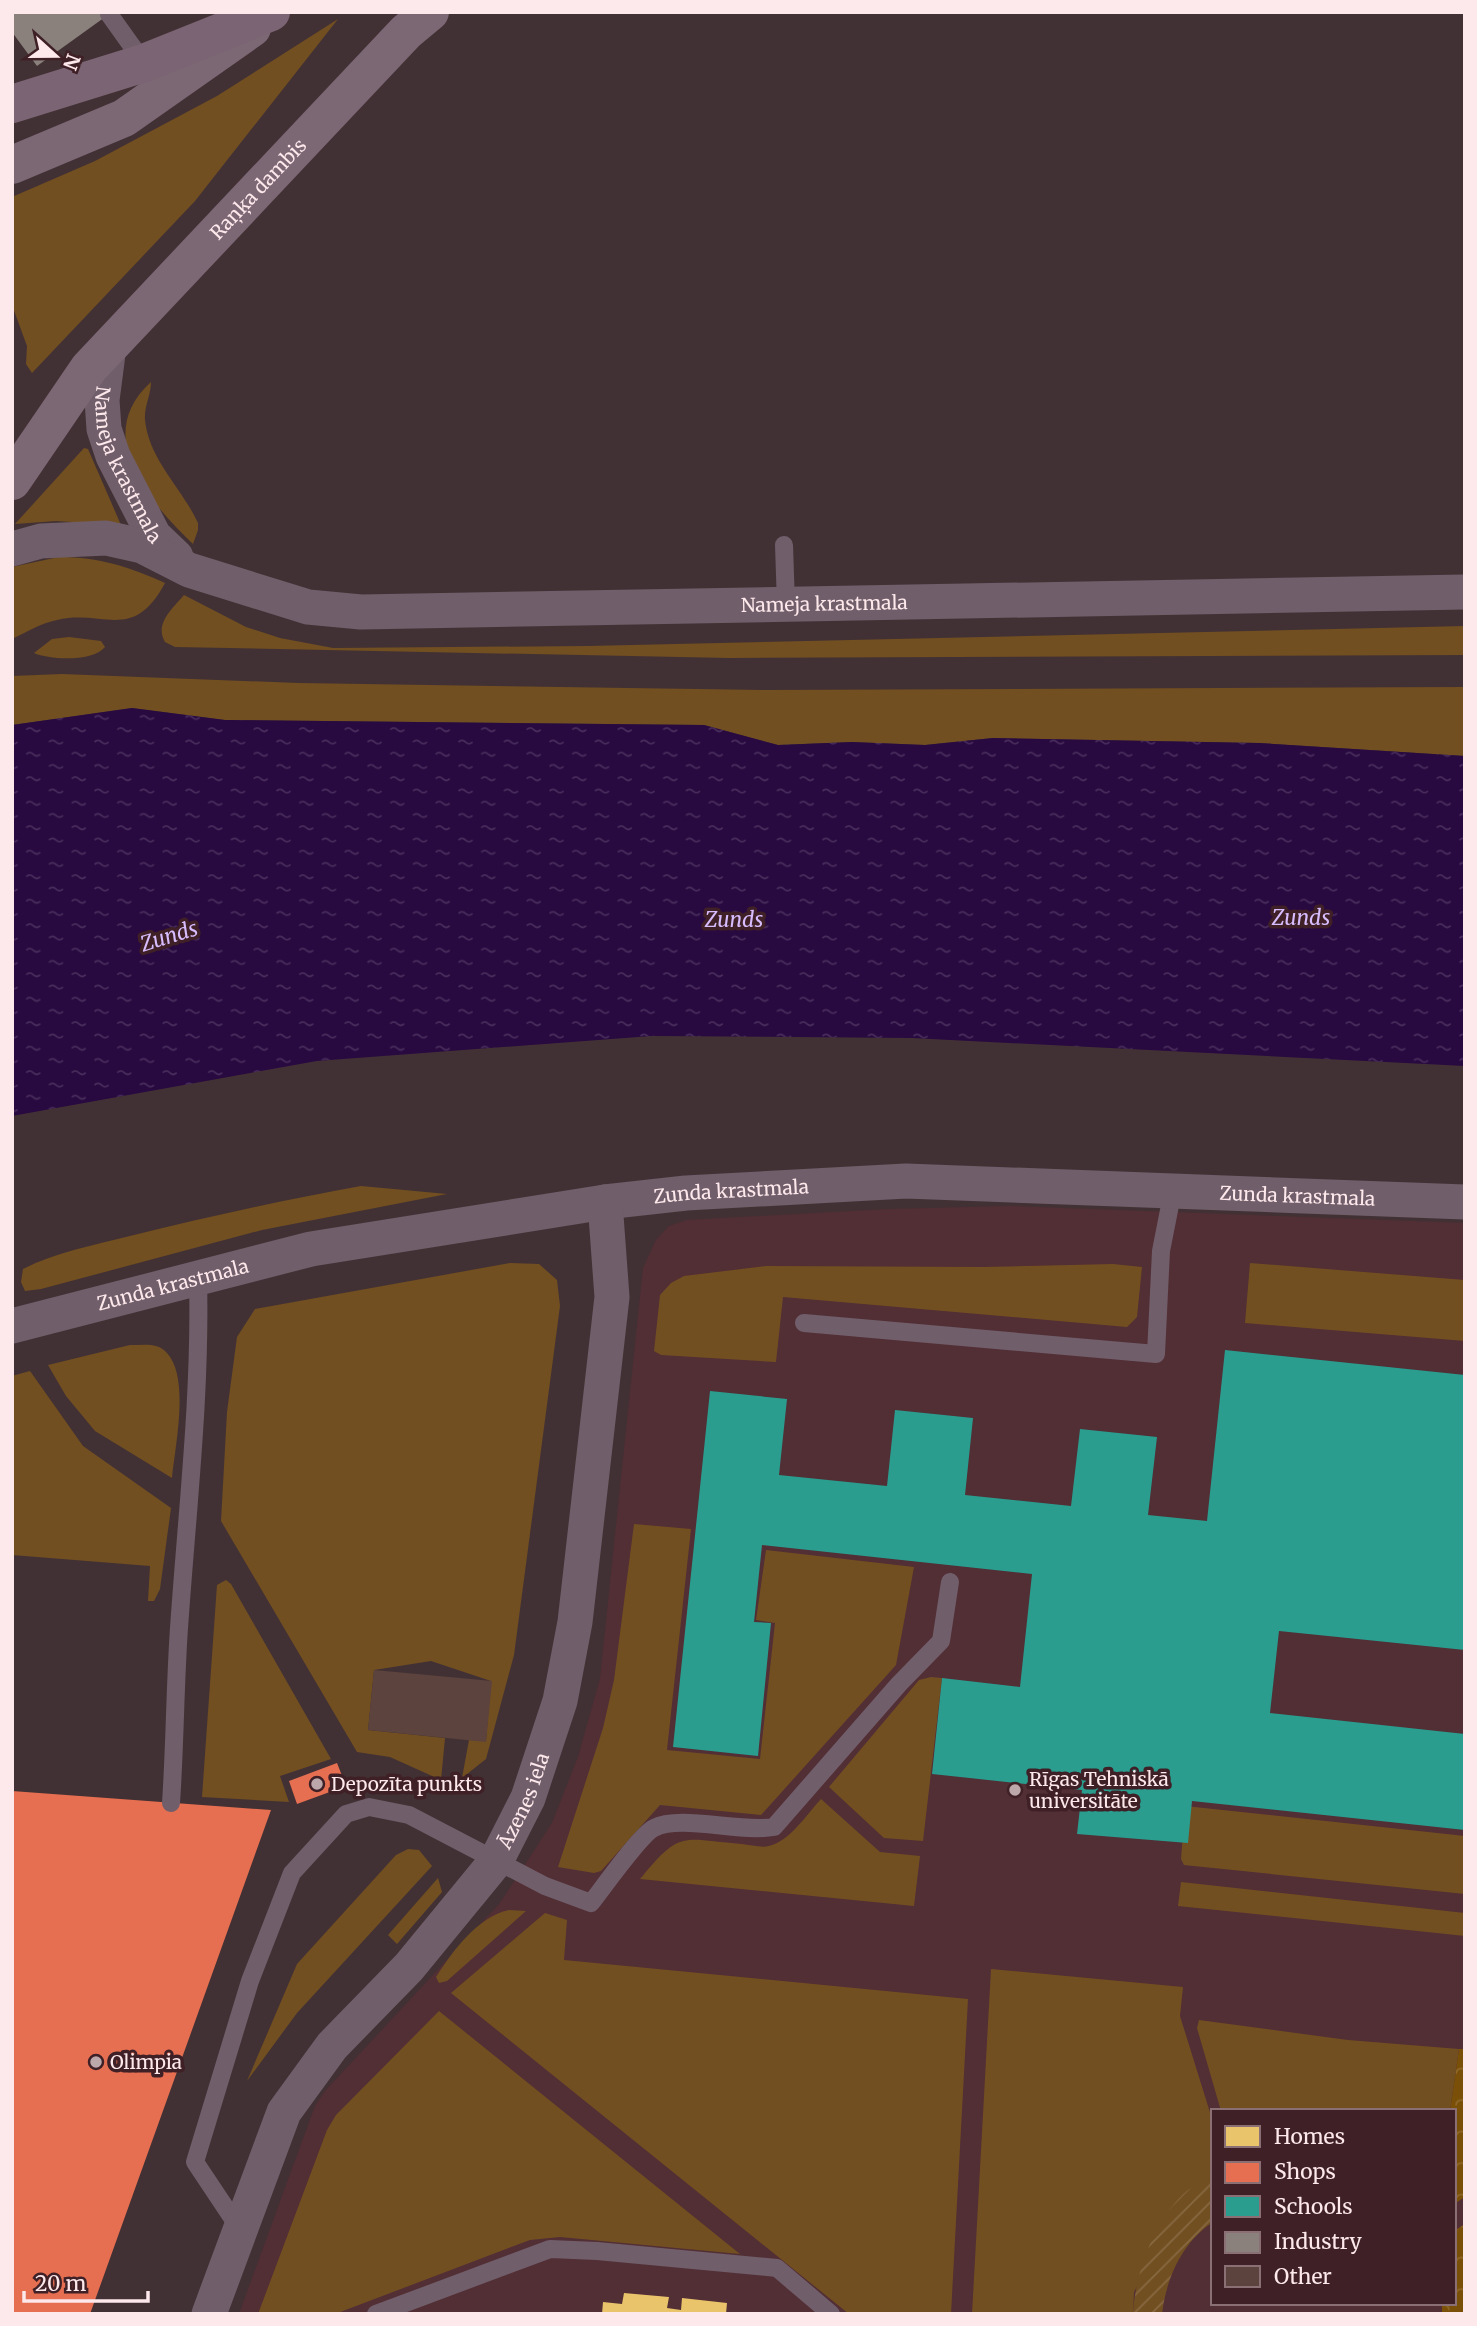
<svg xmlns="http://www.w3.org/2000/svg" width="1477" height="2326" viewBox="0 0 1477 2326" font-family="Merriweather,serif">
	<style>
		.built { fill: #522e35; fill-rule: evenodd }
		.grass { fill: #724f21 }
		.forest { fill: url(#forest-crowns) }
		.garden { fill: url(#garden-furrows) }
		.water { fill: url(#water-ripples) }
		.homes { fill: #e9c46a }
		.shops { fill: #e76f51 }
		.schools { fill: #2a9d8f }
		.industry { fill: #8a817c }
		.building { fill: #5c433d }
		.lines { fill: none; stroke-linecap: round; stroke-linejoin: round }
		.lane { stroke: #705e6a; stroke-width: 18 }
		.street { stroke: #705e6a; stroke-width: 35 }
		.secondary { stroke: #7c6775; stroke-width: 38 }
		.primary { stroke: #7b6473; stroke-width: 38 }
		.poi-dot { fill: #bca8ab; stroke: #3e2026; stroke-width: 2.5 }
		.labels { text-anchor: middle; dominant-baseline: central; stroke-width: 7; stroke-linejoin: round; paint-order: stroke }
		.street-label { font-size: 19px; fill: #fde8eb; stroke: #3e2026 }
		.poi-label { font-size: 19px; fill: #fde8eb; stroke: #3e2026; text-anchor: start }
		.water-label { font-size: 21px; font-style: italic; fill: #d7bcfe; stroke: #3e2026 }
	</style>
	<defs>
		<pattern id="forest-crowns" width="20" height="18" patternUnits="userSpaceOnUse" patternTransform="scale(1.75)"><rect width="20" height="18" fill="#7a4f07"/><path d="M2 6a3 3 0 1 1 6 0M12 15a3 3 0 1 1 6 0" fill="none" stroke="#8e682b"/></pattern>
		<pattern id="garden-furrows" width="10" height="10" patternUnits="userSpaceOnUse" patternTransform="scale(1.75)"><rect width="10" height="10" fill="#724f21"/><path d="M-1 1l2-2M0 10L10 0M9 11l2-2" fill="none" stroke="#876841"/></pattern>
		<pattern id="water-ripples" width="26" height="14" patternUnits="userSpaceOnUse" patternTransform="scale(1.75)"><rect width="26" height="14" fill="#280940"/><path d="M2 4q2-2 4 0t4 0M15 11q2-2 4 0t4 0" fill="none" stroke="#482d5c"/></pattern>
	</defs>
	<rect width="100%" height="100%" fill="#423134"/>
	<path class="built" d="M1011,1206L1465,1223V2314H239L315,2106L325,2091L500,1903L552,1823L578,1757L600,1679L643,1268L656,1240L669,1226L687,1220L889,1209ZM1213,2111H1454V2303H1213Z"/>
	<path class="grass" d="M338,19L195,201L32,373L26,364L27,346L12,305V197L95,161L217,96Z
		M151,382C151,395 144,406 145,420C149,460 182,488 198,523V530L193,544C150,503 91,436 151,382Z
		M84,448L88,449L121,525L56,521L15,524Z
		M59,557C99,557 130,567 165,583C133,643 104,609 57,620C41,623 27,632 12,639V567Z
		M184,595L246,627L280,638L333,648L588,646L1465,626V655L730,658L175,647L165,642C154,624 173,608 184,595Z
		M69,637L101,641L105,647C93,662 50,660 34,653L52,639Z
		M62,674L298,683L765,690L1465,687V756L1259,743L993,738L925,745L852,742L778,745L704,725L225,720L132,708L12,725V676Z
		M361,1186L447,1194L262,1230L41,1289L25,1291L21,1282L23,1269C56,1252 95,1245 130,1236C207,1217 283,1200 361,1186Z
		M510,1263L539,1264L557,1280L560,1306L514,1655L486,1759L462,1778L469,1740L486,1741L491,1681L431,1661L374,1670L368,1730L445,1738L441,1780L390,1757L357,1752L221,1521L227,1412L237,1337L255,1309Z
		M1250,1263L1465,1280V1341L1245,1323Z
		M1113,1264L1142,1267L1137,1317L1127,1327L783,1297L776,1362L661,1355L654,1351L660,1295L671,1283L684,1276L766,1266L983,1267Z
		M130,1345C143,1345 158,1342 167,1353C190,1378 175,1446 172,1478L95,1431L66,1396L48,1365Z
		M30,1371L83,1446L171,1508L160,1589L154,1601H148L150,1566L12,1555V1376Z
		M634,1524L691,1529L667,1750L760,1759L775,1623L756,1620L766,1550L914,1567L896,1665L761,1815L660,1805L601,1871L594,1873L558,1867L603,1728L614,1680Z
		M226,1580L231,1584L331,1759L280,1776L289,1802L202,1797L217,1585Z
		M931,1677L942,1678L923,1841L884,1838L829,1787L919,1680Z
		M821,1799L880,1852L920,1856L914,1906L640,1879C681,1829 681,1839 742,1844C750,1845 762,1848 769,1846C790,1841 807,1814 821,1799Z
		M1185,1806L1465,1836V1894L1184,1865L1181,1859Z
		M408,1849L419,1850L432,1866L297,2013L247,2081L297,1964L396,1855Z
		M438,1878L442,1892L397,1944L388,1935Z
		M1181,1882L1465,1913V1936L1178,1906Z
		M509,1910L526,1911L447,1981L439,1983L436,1977C453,1951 477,1917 509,1910Z
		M545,1913L567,1920L564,1960L968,1999L951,2314H849L451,1993Z
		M991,1969L1183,1987L1180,2016L1213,2122V2178L1188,2191L1134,2292L1133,2314H972Z
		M439,2011L740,2254L560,2237L530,2240L335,2314H258L327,2130L336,2115Z
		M1199,2020L1348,2040L1459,2049L1450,2111H1221L1197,2028Z"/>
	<path class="forest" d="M1459,2049H1465V2197L1454,2204V2111H1450Z
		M1465,2224V2314H1442V2303H1454V2231Z"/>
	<path class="garden" d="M1213,2178V2222C1182,2242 1166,2279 1162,2314H1133C1135,2273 1155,2217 1188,2190C1195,2185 1205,2182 1213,2178Z"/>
	<path class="water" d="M132,708L225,720L704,725L778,745L852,742L925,745L993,738L1259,743L1465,756V1066L911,1038L652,1036L317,1061L12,1116V725Z"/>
	<path class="homes" d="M624,2293L669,2297L667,2308L681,2310L682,2298L727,2303L726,2314H602L603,2302L622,2304Z"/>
	<path class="shops" d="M337,1763L346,1786L297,1804L289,1781Z
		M12,1791L271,1810L90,2314H12Z"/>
	<path class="schools" d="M1225,1350L1465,1375V1650L1279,1631L1270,1713L1465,1734V1830L1192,1801L1188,1843L1077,1834L1082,1790L932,1774L942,1678L1020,1687L1032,1574L762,1545L754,1622L771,1623L758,1756L673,1747L710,1391L787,1399L779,1475L887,1486L895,1410L973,1418L965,1495L1071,1506L1080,1429L1157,1437L1148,1515L1207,1521Z"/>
	<path class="industry" d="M12,12H112L37,66L12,32Z"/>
	<path class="building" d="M374,1670L492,1681L486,1742L368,1730Z"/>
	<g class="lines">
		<path class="lane" d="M109,14L144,63
			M784,545L786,605
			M804,1323L1156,1354L1161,1251L1173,1190
			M171,1803C175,1744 175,1686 179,1628C187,1511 201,1395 198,1278
			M241,2231L195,2162L250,1981L292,1873L346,1814L369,1807L409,1815L545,1886L591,1903C603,1888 640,1835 654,1828C680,1814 740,1833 774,1827L899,1684L941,1641L950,1582
			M376,2314L550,2249L597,2251L777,2268L831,2314"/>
		<g class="street">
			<path id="s1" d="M109,346L102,400L104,429L113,456L154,536L176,557"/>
			<path id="s2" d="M12,549L41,541L106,538L142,546L189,570L308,607L361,612L1465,592"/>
			<path id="s3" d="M12,1326L311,1249L605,1202L686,1193L906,1181L1465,1202"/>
			<path id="s4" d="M209,2314L284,2112L332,2046L409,1967L496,1861L528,1798L560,1701L575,1622L612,1297L605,1202"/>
		</g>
		<g class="secondary">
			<path d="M12,165L124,118L252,28"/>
			<path id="s5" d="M12,481L89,368L406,32L430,12"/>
		</g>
		<path class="primary" d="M12,104L144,63L271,12"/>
	</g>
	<g class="poi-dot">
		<circle cx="317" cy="1784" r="7"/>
		<circle cx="1015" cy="1790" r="7"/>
		<circle cx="96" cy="2062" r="7"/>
	</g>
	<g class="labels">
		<g class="street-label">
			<text stroke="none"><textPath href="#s5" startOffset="383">Raņķa dambis</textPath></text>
			<text stroke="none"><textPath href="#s1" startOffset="124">Nameja krastmala</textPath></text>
			<text stroke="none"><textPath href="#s2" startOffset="826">Nameja krastmala</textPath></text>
			<text stroke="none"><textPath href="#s3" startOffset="733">Zunda krastmala</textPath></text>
			<text stroke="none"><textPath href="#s3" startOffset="1300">Zunda krastmala</textPath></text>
			<text stroke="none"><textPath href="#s3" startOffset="166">Zunda krastmala</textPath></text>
			<text stroke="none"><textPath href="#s4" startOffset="611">Āzenes iela</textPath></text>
		</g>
		<g class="poi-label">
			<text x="1029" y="1779">Rīgas Tehniskā<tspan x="1029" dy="22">universitāte</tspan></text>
			<text x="331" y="1784">Depozīta punkts</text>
			<text x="110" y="2062">Olimpia</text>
		</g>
		<g class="water-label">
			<text x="1301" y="917">Zunds</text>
			<text x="734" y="919">Zunds</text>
			<text transform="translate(169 936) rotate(-17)">Zunds</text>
		</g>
	</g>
	<rect width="1477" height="2326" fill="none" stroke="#fde8eb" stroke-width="28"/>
	<rect x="1211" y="2109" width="245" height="196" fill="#3e2026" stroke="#8a7075" stroke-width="2"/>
	<rect x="1225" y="2126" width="35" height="21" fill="#e9c46a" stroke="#8a7075" stroke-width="2"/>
	<text x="1274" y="2144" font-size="21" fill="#fde8eb">Homes</text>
	<rect x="1225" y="2162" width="35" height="21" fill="#e76f51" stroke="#8a7075" stroke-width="2"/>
	<text x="1274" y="2179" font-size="21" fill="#fde8eb">Shops</text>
	<rect x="1225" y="2196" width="35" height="21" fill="#2a9d8f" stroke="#8a7075" stroke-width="2"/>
	<text x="1274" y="2214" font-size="21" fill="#fde8eb">Schools</text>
	<rect x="1225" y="2232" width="35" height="21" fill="#8a817c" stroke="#8a7075" stroke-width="2"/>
	<text x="1274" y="2249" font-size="21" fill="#fde8eb">Industry</text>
	<rect x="1225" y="2266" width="35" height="21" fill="#5c433d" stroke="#8a7075" stroke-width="2"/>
	<text x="1274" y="2284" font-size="21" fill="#fde8eb">Other</text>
	<g transform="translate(56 56) rotate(111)" stroke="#3e2026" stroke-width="5" paint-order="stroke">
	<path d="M0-5L12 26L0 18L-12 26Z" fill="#fde8eb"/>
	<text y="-10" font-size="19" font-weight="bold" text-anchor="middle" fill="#fde8eb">N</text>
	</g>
	<path d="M24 2291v10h124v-10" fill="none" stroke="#fde8eb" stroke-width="3.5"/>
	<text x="35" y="2291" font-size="21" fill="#fde8eb" stroke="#3e2026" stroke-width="5" paint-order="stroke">20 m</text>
</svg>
